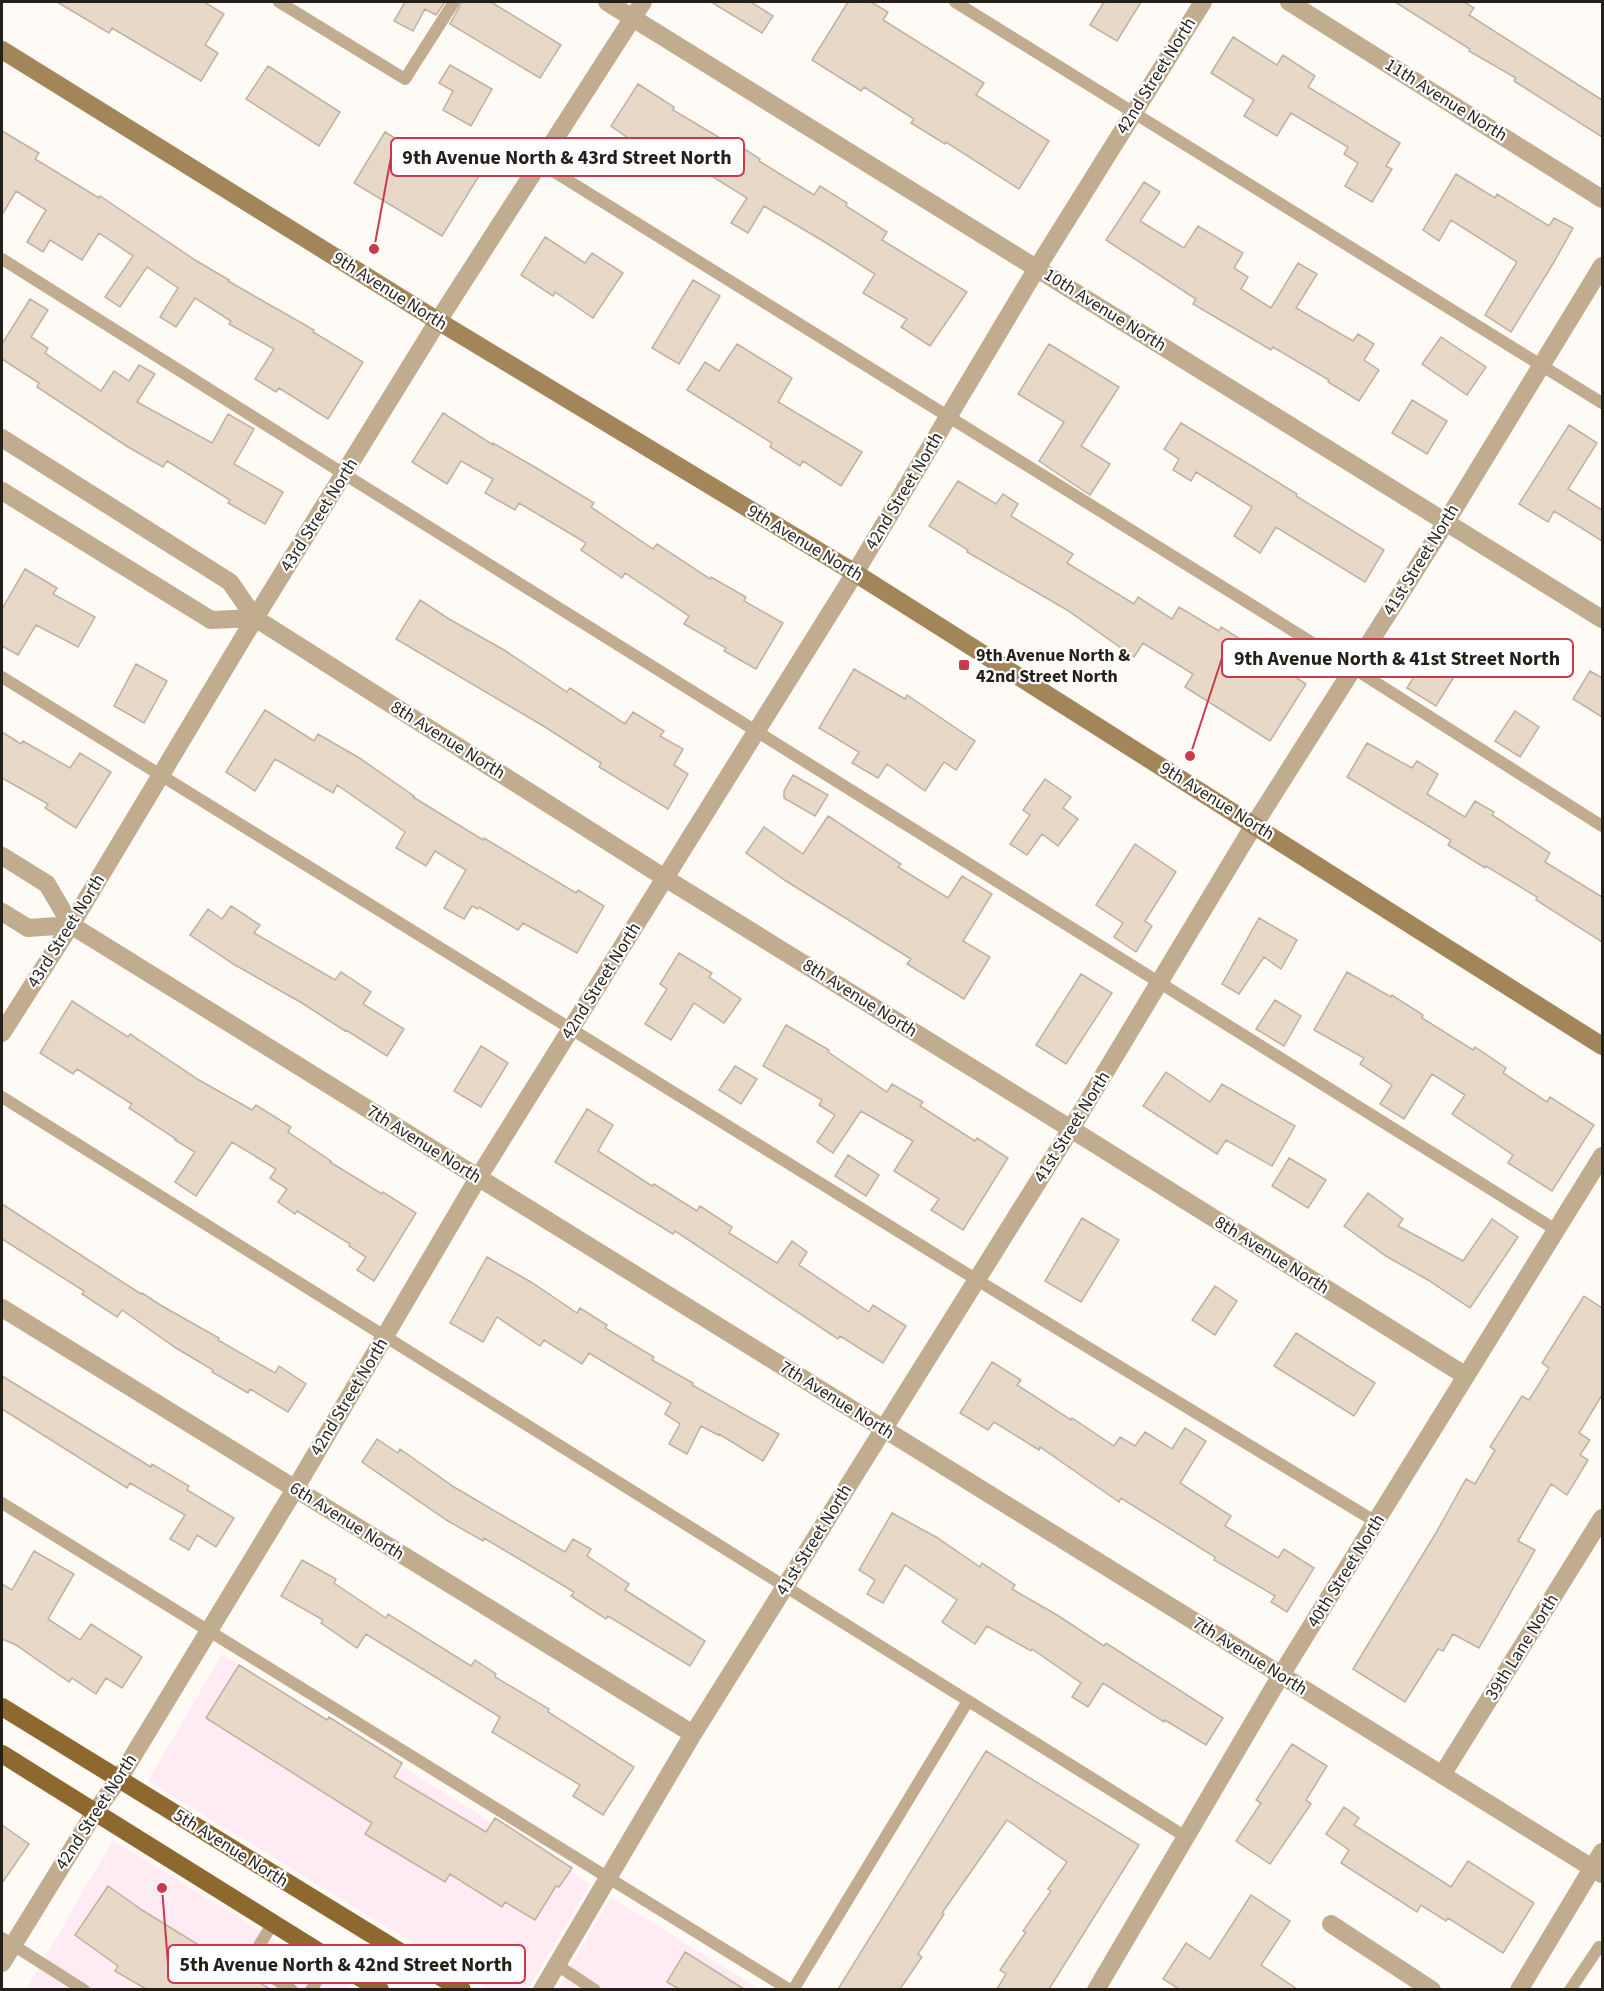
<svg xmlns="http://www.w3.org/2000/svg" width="1604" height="1991" viewBox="0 0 1604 1991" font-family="'Source Sans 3',sans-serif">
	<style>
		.commercial { fill: #ffebf4 }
		.building { fill: #e8d8c7; stroke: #bfb0a0; stroke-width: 1.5 }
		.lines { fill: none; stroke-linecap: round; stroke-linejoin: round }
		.lane { stroke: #c1ac8f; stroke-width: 12 }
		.street { stroke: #c1ac8f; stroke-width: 18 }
		.secondary { stroke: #a3855a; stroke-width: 18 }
		.primary { stroke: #8d6930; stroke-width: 18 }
		.poi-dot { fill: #ca3a4a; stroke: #fff; stroke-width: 2 }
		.labels { text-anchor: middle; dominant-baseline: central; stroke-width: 4.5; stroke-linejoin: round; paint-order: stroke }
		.street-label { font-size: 18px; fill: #251f19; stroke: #fff }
		.poi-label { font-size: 18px; font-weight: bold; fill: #251f19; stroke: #fff; text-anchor: start }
		.leader { fill: none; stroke: #ca3a4a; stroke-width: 2 }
		.callout-dot { fill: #ca3a4a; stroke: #fff; stroke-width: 2 }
		.callout { fill: #fff; stroke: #ca3a4a; stroke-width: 2 }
		.callout-label { font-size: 20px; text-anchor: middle; font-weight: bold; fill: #251f19 }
	</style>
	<rect width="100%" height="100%" fill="#fefbf7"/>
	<path class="commercial" d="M222,1654L590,1884L528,1989H488L148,1781Z
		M113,1840L354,1989L26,1990Z
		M611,1897L759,1989L557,1990Z"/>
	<path class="building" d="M57,2H204L224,14L205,45L218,53L201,81L112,28L109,33Z
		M405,2H445L436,15L425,9L413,31L394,21Z
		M462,2H491L561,45L540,78L450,24Z
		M711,2H751L773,16L762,33Z
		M848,2H871L888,12L883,20L984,83L976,95L1049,141L1019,189L946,142L945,144L911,123L914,119L864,87L861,91L812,60Z
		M1104,2H1141L1117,41L1090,25Z
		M1395,2H1464L1474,8L1469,15L1602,100V137L1514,81L1516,78L1469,51L1470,49Z
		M1233,37L1277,65L1283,55L1315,76L1308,87L1400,143L1386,166L1392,169L1372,202L1345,186L1358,163L1344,154L1348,147L1291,113L1277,136L1244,116L1254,100L1211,73Z
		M450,65L492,89L471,126L443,110L453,91L439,83Z
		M268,66L340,112L319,146L246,99Z
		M638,84L674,107L673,110L730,144L732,141L760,159L759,161L814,195L820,186L847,203L846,206L887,232L882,240L967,292L930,346L901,327L907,319L863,293L875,274L823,241L764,206L748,233L731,223L747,198L710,175L712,173L654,138L637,164L619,153L628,138L611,126Z
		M2,131L39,153L35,159L99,198L100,196L195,260L229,280L228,281L314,330L313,332L363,362L328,419L279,388L276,392L255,379L274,349L229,324L231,321L195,298L176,327L160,317L178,288L147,267L120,307L105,297L133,256L99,233L82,260L50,240L43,252L27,242L46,210L16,191L2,215Z
		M385,132L435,162L444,148L482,171L442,236L354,183Z
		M1456,174L1495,198L1497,194L1549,226L1554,218L1573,228L1554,262L1511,332L1485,315L1517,262L1451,220L1439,241L1423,230Z
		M1144,182L1160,192L1140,221L1184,248L1198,226L1243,253L1234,268L1248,277L1241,289L1271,308L1298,263L1317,274L1296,308L1353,341L1358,334L1374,344L1364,360L1379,370L1359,401L1328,382L1329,380L1273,347L1271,350L1193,304L1196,299L1106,240Z
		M545,237L585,263L592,253L623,273L593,318L555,292L553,296L521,275Z
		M693,280L720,296L679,364L652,348Z
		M30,299L48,310L31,337L48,348L45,353L101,391L114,371L129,381L139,365L155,374L137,402L212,443L228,414L254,429L234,464L283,492L265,524L228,503L230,500L167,461L163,467L128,447L37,387L39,383L2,359V344Z
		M1441,337L1486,367L1467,395L1422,364Z
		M737,344L792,378L778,402L862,452L841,486L803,461L800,466L770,447L772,443L687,390L705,362L719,371Z
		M1049,344L1119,387L1081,446L1110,464L1090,495L1039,461L1064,422L1018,394Z
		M1412,400L1447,421L1427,454L1392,433Z
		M443,413L493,445V443L538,469L594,503L591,507L653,549L657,544L710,579L711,577L746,597L744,601L783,623L756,669L724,651L726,648L684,624L689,616L625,573L622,578L581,550L586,543L519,503L515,510L485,493L493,479L461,461L447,484L412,462Z
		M1181,423L1255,468L1297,494L1296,496L1384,550L1365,582L1276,527L1260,553L1234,536L1252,507L1196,472L1191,481L1173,470L1179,459L1164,449Z
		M1569,425L1597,443L1568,489L1602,510V541L1554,511L1548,522L1519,504Z
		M958,481L996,504L1003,494L1018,504L1011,516L1073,554L1067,563L1134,604L1138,597L1172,619L1179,607L1219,631L1221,627L1264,654L1272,642L1301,661L1292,675L1306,684L1270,741L1185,687L1193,674L1143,643L1134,657L1067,610L967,552L968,550L929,526Z
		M25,569L57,588L53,594L95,617L78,647L36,625L18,655L2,646V609Z
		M420,600L449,619L504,650L567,692L570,688L625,724L633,712L664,731L660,736L683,749L674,765L688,774L668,809L599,767L601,763L545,727L396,639Z
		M1434,644L1463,662L1436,706L1407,688Z
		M136,664L167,681L144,723L114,706Z
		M854,669L905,699L907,695L975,741L956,770L944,762L925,791L887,764L878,778L852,763L859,752L819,728Z
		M1590,671L1602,678V717L1573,699Z
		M265,710L314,741L318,734L361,759L414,796L413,797L483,840L484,838L576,893L578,890L604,906L577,953L523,923L518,930L479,907L478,909L472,906L464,919L444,908L466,870L435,851L426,866L396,848L405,832L337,785L333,793L275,759L255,791L226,772Z
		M1515,711L1539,727L1520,757L1495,741Z
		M2,732L21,744L23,741L70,768L80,753L111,772L76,828L45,808L48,804L2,778Z
		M1367,743L1412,768L1417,761L1438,774L1427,794L1465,817L1475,801L1494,812L1492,815L1550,853L1545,862L1602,897V942L1536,900L1537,897L1486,866L1485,868L1448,845L1451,840L1347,777Z
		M793,775L828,795L815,816L784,798V791Z
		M1045,779L1071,797L1063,808L1078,819L1058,846L1042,834L1027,855L1010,844L1030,815L1023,810Z
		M828,816L901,864L898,867L948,898L962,876L992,894L963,941L990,957L964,999L907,964L911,959L786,881L746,853L764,827L803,854Z
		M1135,844L1176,872L1145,921L1152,926L1136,952L1114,937L1123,923L1096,905Z
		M231,906L260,925L254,933L335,980L341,972L371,992L363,1004L404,1029L387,1056L346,1030L345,1031L302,1003L235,965L190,935L208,909L222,919Z
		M1259,918L1297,940L1281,969L1264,957L1239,994L1222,984Z
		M679,953L712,973L709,977L741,999L724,1023L694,1003L671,1040L645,1024L667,989L660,984Z
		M1347,972L1391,997L1392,995L1423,1015L1422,1018L1473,1050L1475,1047L1506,1068L1503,1073L1547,1102L1550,1097L1594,1125L1552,1191L1508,1163L1513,1155L1452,1114L1465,1095L1432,1074L1404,1119L1380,1104L1392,1085L1360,1064L1364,1058L1314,1030Z
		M1081,974L1112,993L1066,1064L1036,1045Z
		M1275,1000L1301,1016L1284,1046L1256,1029Z
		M72,1001L128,1037L130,1034L199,1080L252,1110L256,1105L291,1127L288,1132L331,1161L330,1162L382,1194L383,1192L416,1213L374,1281L357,1270L366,1257L349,1246L350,1244L297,1211L295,1214L278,1202L287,1189L270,1178L276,1169L232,1142L196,1196L175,1182L195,1152L175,1140L176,1139L129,1108L132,1104L77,1069L73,1074L40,1053Z
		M786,1025L829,1050L828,1052L887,1092L892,1084L923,1102L920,1106L975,1141L977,1138L1008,1158L963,1230L931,1210L939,1199L894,1171L913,1141L861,1111L833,1153L817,1142L835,1115L819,1105L822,1100L763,1066Z
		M481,1046L508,1063L481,1107L454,1091Z
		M735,1066L757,1079L741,1104L719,1090Z
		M1166,1072L1210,1102L1222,1084L1295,1126L1272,1166L1226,1140L1217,1154L1143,1106Z
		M587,1109L613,1125L598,1151L652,1186L654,1184L697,1211L700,1206L732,1227L729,1233L777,1263L792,1241L807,1252L799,1265L869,1312L873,1305L906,1326L883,1363L840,1336L838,1339L675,1231L673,1234L555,1162Z
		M848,1155L879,1175L866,1196L835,1176Z
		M1289,1158L1326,1180L1308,1208L1272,1186Z
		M1368,1193L1403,1219L1398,1226L1463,1261L1492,1219L1518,1237L1470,1308L1428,1280L1386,1256L1344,1226Z
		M2,1204L141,1294L142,1293L162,1306L219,1338L218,1340L275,1373L279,1366L306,1384L288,1412L250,1389L248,1393L212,1372L213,1370L176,1348L122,1310L117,1317L82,1294L84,1291L2,1239Z
		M1082,1218L1119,1240L1081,1302L1045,1281Z
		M487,1257L531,1282L577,1313L580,1308L607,1325L605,1328L654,1357L652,1360L693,1383L692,1385L779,1434L763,1461L719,1434L718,1435L701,1426L687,1454L669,1444L680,1424L665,1414L671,1403L589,1353L582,1364L544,1340L540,1346L497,1317L483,1342L450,1323Z
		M1215,1286L1237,1301L1215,1335L1192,1320Z
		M1584,1296L1602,1308V1395L1579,1433L1590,1440L1580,1455L1588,1460L1567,1495L1551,1484L1518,1541L1535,1550L1479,1648L1453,1634L1443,1651L1438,1649L1405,1702L1353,1669L1436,1533L1466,1479L1475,1484L1495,1450L1490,1447L1522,1396L1529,1400L1549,1368L1542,1363Z
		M1296,1333L1375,1383L1354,1416L1274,1366Z
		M992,1362L1021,1380L1017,1385L1071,1420L1072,1418L1114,1446L1120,1437L1135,1446L1145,1432L1172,1449L1185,1428L1206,1441L1180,1483L1231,1516L1225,1526L1278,1558L1284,1549L1314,1568L1287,1612L1271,1602L1275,1596L1214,1560L1215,1557L1121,1498L1119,1502L1040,1447L1039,1450L994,1422L988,1430L960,1413Z
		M2,1376L151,1467L152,1464L189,1486L187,1490L234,1518L216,1547L197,1535L189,1550L170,1539L185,1515L130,1483L127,1488L2,1409Z
		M377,1439L398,1453L400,1449L454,1487L565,1552L573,1539L591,1549L587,1556L629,1584L625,1590L705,1641L690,1666L608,1616L606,1619L571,1596L574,1592L484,1538L483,1541L448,1521L362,1462Z
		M892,1513L936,1537L980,1567L982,1563L1015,1585L1012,1589L1057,1615L1104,1646L1106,1643L1223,1718L1206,1745L1165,1720L1164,1722L1103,1683L1088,1707L1072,1697L1081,1683L1032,1649L1031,1651L987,1626L975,1644L942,1622L957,1600L905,1565L883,1603L867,1594L875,1580L859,1570Z
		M34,1551L74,1574L48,1619L80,1640L91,1624L142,1657L122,1688L106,1678L96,1694L72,1678L69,1682L16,1645L2,1639V1584L12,1590Z
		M302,1560L336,1579L334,1583L386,1618L388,1614L471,1666L475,1660L496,1674L495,1677L549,1709L548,1712L634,1767L603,1815L573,1796L580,1785L492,1732L500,1717L366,1634L357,1648L321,1623L323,1620L281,1596Z
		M239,1665L327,1720L329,1717L402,1763L394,1777L486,1832L495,1818L572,1868L559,1887L556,1886L535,1920L505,1902L502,1907L450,1874L445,1882L365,1834L372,1823L206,1718Z
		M1292,1744L1327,1766L1306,1800L1311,1804L1270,1864L1236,1841L1261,1803L1256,1800Z
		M986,1751L1139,1845L1049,1989H997L1006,1974L1000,1970L1026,1932L1023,1931L1051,1891L1048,1889L1067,1862L1007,1820L942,1913L944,1914L918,1954L922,1957L900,1989H838Z
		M1344,1807L1359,1818L1354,1825L1451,1887L1468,1861L1534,1903L1503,1953L1448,1918L1446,1921L1421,1905L1417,1912L1341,1863L1349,1850L1326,1834Z
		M2,1825L29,1844L2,1883Z
		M108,1886L142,1910L270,1989H146L115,1971L118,1966L75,1935Z
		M1251,1895L1290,1921L1261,1965L1297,1989H1179L1163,1979L1186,1943L1210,1959Z
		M685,1952L744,1989H679L667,1982Z"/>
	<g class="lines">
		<path class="lane" d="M279,2L405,79L454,2
			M955,2L1602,403
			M540,163L1353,668L1602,826
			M2,259L344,474L1556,1230
			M2,677L977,1280L1376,1522
			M2,1097L1186,1837
			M2,1503L790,1990
			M273,1923L249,1962L292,1990
			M2,1938L84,1990
			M557,1965L595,1990
			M311,1990L331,1959
			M793,1990L968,1701
			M1570,1990L1599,1947"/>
		<path class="street" d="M607,2L1602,619
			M1289,2L1602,199
			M2,438L230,582L255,618L665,878L1071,1129L1466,1376
			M2,491L211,620L255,618
			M2,856L47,884L71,925L1602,1874
			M2,912L28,928L71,925
			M2,1033L71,925L255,618L438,321L643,2
			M2,1308L693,1734
			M1442,1775L1602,1518
			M1331,1924L1432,1990
			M2,1963L95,1812L119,1779L295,1489L478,1178L855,573L1037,268L1203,2
			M542,1990L693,1734L1071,1129L1254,825L1446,522L1602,266
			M1096,1990L1281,1675L1602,1156
			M1519,1990L1602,1852"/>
		<path class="secondary" d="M2,50L438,321L855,573L1602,1046"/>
		<path class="primary" d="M2,1707L462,1990
			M2,1754L380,1990"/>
	</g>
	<rect class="poi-dot" x="958" y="659" width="12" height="12" rx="3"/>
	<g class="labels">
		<g class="street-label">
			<text transform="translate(1156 76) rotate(-58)">42nd Street North</text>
			<text transform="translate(1446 100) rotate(32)">11th Avenue North</text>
			<text transform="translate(390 291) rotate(32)">9th Avenue North</text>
			<text transform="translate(1105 310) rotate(32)">10th Avenue North</text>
			<text transform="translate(904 491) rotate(-59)">42nd Street North</text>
			<text transform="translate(319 515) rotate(-58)">43rd Street North</text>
			<text transform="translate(805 543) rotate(31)">9th Avenue North</text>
			<text transform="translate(1421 560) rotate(-58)">41st Street North</text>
			<text transform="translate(448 740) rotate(32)">8th Avenue North</text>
			<text transform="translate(1217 801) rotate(32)">9th Avenue North</text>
			<text transform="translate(66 931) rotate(-58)">43rd Street North</text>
			<text transform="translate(601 981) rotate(-58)">42nd Street North</text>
			<text transform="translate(860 998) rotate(32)">8th Avenue North</text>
			<text transform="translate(1072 1127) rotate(-58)">41st Street North</text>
			<text transform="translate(424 1144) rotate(32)">7th Avenue North</text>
			<text transform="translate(1272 1255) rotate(32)">8th Avenue North</text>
			<text transform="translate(349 1397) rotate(-59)">42nd Street North</text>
			<text transform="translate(837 1400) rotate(32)">7th Avenue North</text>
			<text transform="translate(347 1521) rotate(32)">6th Avenue North</text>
			<text transform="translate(814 1540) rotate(-58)">41st Street North</text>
			<text transform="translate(1346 1571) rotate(-58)">40th Street North</text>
			<text transform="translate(1522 1647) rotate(-58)">39th Lane North</text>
			<text transform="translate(1250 1656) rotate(32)">7th Avenue North</text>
			<text transform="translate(96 1812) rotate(-57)">42nd Street North</text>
			<text transform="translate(231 1848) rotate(32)">5th Avenue North</text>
		</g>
		<g class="poi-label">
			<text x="976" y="655">9th Avenue North &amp;<tspan x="976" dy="21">42nd Street North</tspan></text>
		</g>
	</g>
	<path class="leader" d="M374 249L391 157M1190 756L1222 658M162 1888L168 1964"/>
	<g class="callout-dot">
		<circle cx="374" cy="249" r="6"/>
		<circle cx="1190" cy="756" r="6"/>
		<circle cx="162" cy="1888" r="6"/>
	</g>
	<g class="callout">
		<rect x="391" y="138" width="353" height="38" rx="6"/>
		<rect x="1222" y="639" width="351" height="38" rx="6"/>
		<rect x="168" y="1945" width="357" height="38" rx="6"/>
	</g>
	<g class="callout-label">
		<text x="567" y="164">9th Avenue North &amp; 43rd Street North</text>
		<text x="1397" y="665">9th Avenue North &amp; 41st Street North</text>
		<text x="346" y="1971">5th Avenue North &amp; 42nd Street North</text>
	</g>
	<rect width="1604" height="1991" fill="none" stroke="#251f19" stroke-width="6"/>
</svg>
